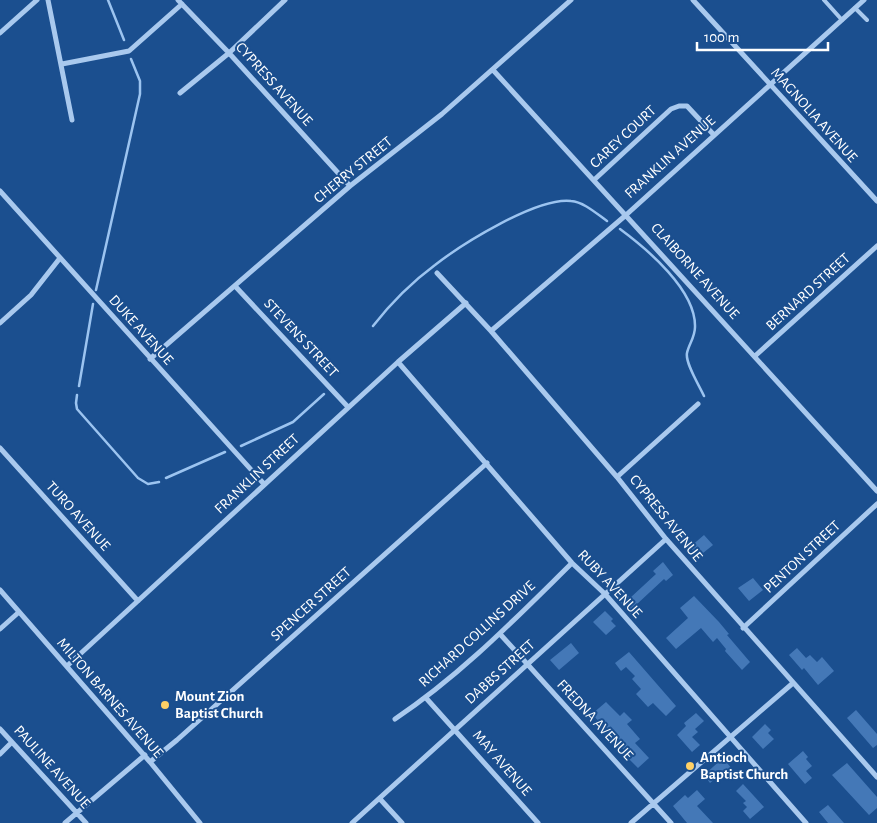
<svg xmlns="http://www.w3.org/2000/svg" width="877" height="823" viewBox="0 0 877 823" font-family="'Alegreya Sans',sans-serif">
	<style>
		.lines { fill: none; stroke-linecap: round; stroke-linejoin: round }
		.stream { stroke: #9cc4f0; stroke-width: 2.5 }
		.building { fill: #4478b7 }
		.service { stroke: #a9c9ee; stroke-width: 4 }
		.minor { stroke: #a9c9ee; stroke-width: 5 }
		.poi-dot { fill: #ffd166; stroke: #1b4f8f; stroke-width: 2 }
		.labels { text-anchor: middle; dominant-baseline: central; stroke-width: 4; stroke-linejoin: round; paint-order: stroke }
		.street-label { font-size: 15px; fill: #fff; stroke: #1b4f8f }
		.poi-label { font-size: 15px; font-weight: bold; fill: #fff; stroke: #1b4f8f; text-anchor: start }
	</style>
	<rect width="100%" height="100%" fill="#1b4f8f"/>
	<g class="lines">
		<path class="stream" d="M108,0L124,40
			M620,229C647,249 696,290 695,327C695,337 689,344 687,353C685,363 699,385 704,396
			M96,290L140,94V81L131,59
			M373,326C391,303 412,282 435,265C462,244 537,197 571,201C584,202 597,214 607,221
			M79,386L93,304
			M77,395L76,403L77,409L138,478L148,484L159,482
			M241,446L293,422L324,394
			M166,478L225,452"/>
	</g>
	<path class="building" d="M704,535L713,545L698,557L690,547Z
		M663,562L673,575L666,581L664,579L636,605L641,610L633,617L618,600L626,593L630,598L656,574L653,571Z
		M753,578L763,590L749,601L738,588Z
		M694,596L719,622L729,634L727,635L750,662L742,670L725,651L726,649L717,638L713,642L701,628L676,649L666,638L688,618L680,608Z
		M605,611L613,619L611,621L616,626L606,635L593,622Z
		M571,643L579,653L559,670L550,660Z
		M797,648L806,658L810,655L817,662L822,657L834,671L818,685L804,668L802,670L789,655Z
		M629,652L676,706L666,716L653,703L648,707L636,694L641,689L632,679L635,676L626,667L621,671L615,663Z
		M606,702L620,716L624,712L632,720L627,724L640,739L635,743L649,758L638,768L627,757L629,755L603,729L604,727L592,714Z
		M856,710L877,734V745L873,748L847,718Z
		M696,713L704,721L695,729L698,732L692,737L700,745L692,752L677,735L686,726L684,723Z
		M765,724L771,730L768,733L774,739L763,749L752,737Z
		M803,751L808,757L806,759L812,766L806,771L812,778L805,784L788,764Z
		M723,758L732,769L725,775L723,772L710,783L704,775Z
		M847,763L877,797V808L869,815L832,775Z
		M743,784L764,807L750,819L743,811L747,807L743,803L746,801L736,791Z
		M697,790L705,799L697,806L713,823H687L673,806L685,795L688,798Z
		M828,805L844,823H828L819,812Z"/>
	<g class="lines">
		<path class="service" d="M824,0L842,20
			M855,8L867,20"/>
		<path class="minor" d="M48,0L72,120
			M178,0L229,53L350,186
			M693,0L877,201
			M0,33L37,0
			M62,64L129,51L182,4
			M493,70L877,491
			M180,93L229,53L285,0
			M594,180L671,109L679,106H687L714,135
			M0,191L264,484
			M437,273L491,331L617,477L666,539L877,777
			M235,286L348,407
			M0,323L31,295L60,258
			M491,331L626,215L864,0
			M755,356L877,246
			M150,359L350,186L442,114L571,0
			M398,362L572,563L605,594L806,823
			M0,448L138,601
			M617,477L698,404
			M0,590L150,762L200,823
			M743,628L877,504
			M0,629L19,612
			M500,634L671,823
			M67,666L398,362L466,303
			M426,698L538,823
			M395,719C461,675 516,618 572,563
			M0,729L86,823
			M0,754L12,742
			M150,762L177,740L487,463
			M380,799L402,823
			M65,823L145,755
			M352,823L666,539
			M631,823L793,683"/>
	</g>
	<g class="poi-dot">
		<circle cx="165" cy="705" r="5"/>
		<circle cx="690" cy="766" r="5"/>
	</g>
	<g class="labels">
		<g class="street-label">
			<text transform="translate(274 84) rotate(48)">CYPRESS AVENUE</text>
			<text transform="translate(814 115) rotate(48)">MAGNOLIA AVENUE</text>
			<text transform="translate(623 137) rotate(-43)">CAREY COURT</text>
			<text transform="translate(670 157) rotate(-42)">FRANKLIN AVENUE</text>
			<text transform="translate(353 170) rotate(-39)">CHERRY STREET</text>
			<text transform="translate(695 271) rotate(48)">CLAIBORNE AVENUE</text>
			<text transform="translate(808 292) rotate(-42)">BERNARD STREET</text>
			<text transform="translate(141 330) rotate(48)">DUKE AVENUE</text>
			<text transform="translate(301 338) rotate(47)">STEVENS STREET</text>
			<text transform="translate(257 474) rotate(-43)">FRANKLIN STREET</text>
			<text transform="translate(78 516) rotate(48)">TURO AVENUE</text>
			<text transform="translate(666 518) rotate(51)">CYPRESS AVENUE</text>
			<text transform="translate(802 557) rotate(-43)">PENTON STREET</text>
			<text transform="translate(610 584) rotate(47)">RUBY AVENUE</text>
			<text transform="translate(311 604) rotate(-42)">SPENCER STREET</text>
			<text transform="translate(477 634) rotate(-42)">RICHARD COLLINS DRIVE</text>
			<text transform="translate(500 672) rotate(-42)">DABBS STREET</text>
			<text transform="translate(110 698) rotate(49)">MILTON BARNES AVENUE</text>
			<text transform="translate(595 720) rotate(47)">FREDNA AVENUE</text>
			<text transform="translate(502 763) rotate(49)">MAY AVENUE</text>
			<text transform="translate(52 767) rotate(48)">PAULINE AVENUE</text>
		</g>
		<g class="poi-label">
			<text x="175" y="696">Mount Zion<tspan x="175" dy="17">Baptist Church</tspan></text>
			<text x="700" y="757">Antioch<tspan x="700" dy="17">Baptist Church</tspan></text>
		</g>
	</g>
	<path d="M697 42v8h131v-8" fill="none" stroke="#ffffff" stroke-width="2.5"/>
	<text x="704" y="42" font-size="15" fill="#ffffff" stroke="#1b4f8f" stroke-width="4" paint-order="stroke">100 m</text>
</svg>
